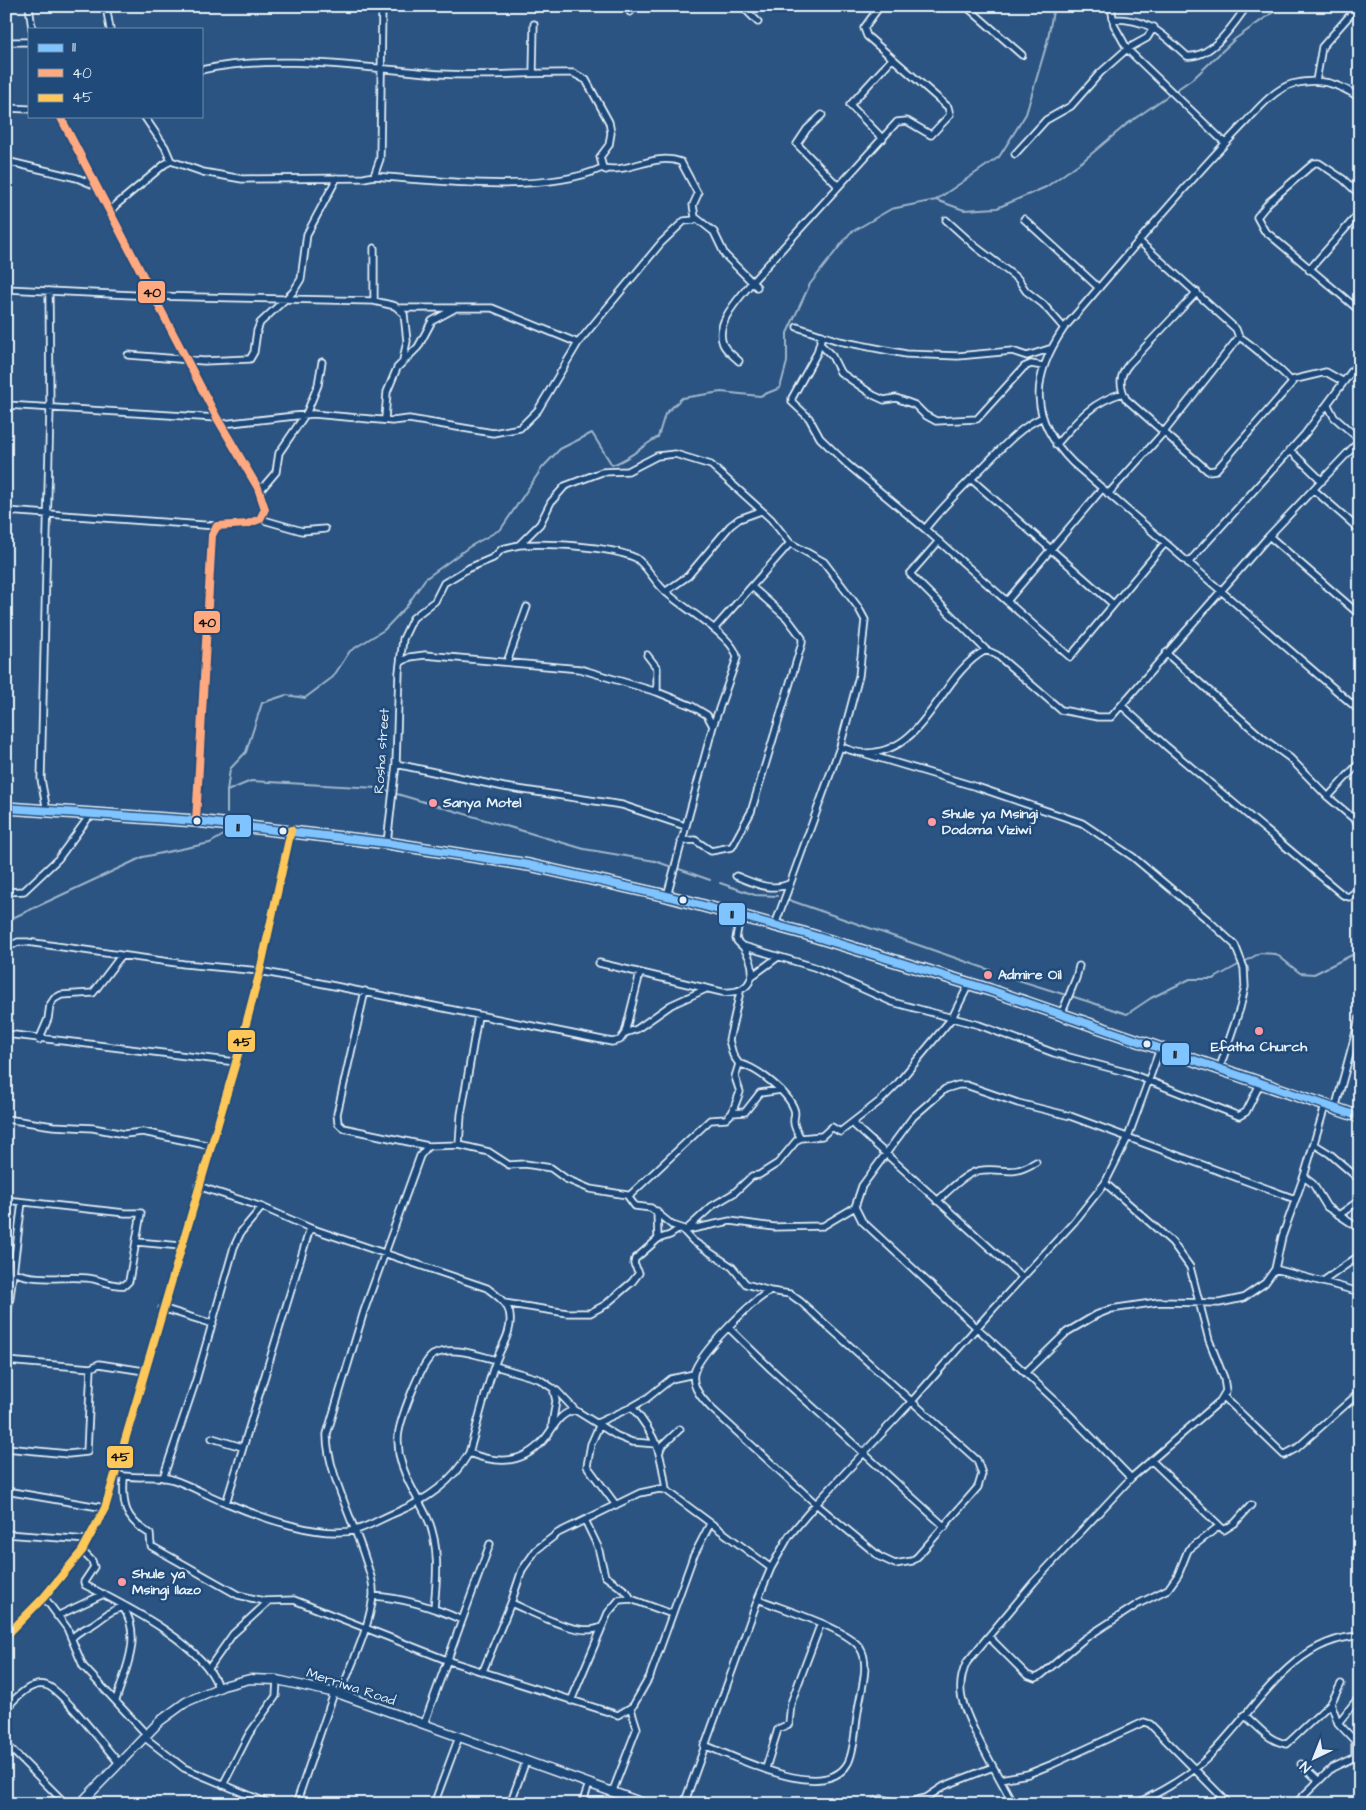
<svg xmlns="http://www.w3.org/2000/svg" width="1366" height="1810" viewBox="0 0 1366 1810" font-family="'Architects Daughter',sans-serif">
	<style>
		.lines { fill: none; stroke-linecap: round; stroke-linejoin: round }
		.stream { stroke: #a0b6cb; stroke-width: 2 }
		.street-casing { stroke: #e8f1f8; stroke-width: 9 }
		.secondary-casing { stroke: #e8f1f8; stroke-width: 11 }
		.highway-casing { stroke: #e8f1f8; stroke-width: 14 }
		.street { stroke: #1f4a7a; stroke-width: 5.5 }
		.secondary { stroke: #1f4a7a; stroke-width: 8 }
		.highway { stroke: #1f4a7a; stroke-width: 10 }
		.bus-1-casing { stroke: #1f4a7a; stroke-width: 11 }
		.bus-2-casing { stroke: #1f4a7a; stroke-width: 11 }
		.bus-3-casing { stroke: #1f4a7a; stroke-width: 11 }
		.bus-1 { stroke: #80c4ff; stroke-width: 8 }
		.bus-2 { stroke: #ffa980; stroke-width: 8 }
		.bus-3 { stroke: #fdc75a; stroke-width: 8 }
		.poi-dot { fill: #ff9aa2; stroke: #1f4a7a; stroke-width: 2 }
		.bus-dot { fill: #e8f1f8; stroke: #1f4a7a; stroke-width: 2 }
		.labels { text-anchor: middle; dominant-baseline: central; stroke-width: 5; stroke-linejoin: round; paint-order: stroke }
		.street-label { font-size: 14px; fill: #e8f1f8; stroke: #1f4a7a }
		.poi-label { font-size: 14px; font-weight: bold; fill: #e8f1f8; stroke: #1f4a7a; text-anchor: start }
		.line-badge { stroke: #1f4a7a; stroke-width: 2 }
		.pale-badge-label { font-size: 14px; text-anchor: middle; font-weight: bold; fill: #111 }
	</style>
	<rect width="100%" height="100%" fill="#2b5482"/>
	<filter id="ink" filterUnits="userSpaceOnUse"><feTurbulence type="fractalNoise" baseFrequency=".02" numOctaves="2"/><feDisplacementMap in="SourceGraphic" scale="10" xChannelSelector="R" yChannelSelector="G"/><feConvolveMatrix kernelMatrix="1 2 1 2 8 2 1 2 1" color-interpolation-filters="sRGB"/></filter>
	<g filter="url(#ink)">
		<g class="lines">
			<path class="stream" d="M936,200L964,210L997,208L1046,187L1084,160L1127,124L1195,77L1235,39L1282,6
				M227,791L230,769L246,752L262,703L286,695L305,698L333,677L350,651L384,630L406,607L425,579L469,547L501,529L542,468L560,449L592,433L612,465C630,459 642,446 658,437L665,414L682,398L721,392L760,396L780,388L787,362V333L810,284L850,233L891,209L936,200L999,157L1026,114L1047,43L1054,6
				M397,794L584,849L655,861L669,866
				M227,813V791L251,781L377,788L388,791
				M679,869L710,880
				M720,883L755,895L777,896
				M789,900L990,970
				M6,921L143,857L210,843L227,833V829
				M1244,962L1260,953L1276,954L1300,973L1314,974L1360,951
				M999,974L1066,995
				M1071,996L1127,1014L1151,998L1190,979H1213L1240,964"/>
			<g class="street-casing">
				<path id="street" d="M29,6L32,29
					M106,6L110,29
					M536,6V8
					M742,6L758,22
					M966,6L1022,55
					M1111,6L1114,25L1128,50L1225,143
					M630,12L636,6
					M1114,19C1150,19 1162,34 1187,56C1210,59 1232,27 1244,10L1240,6
					M6,42H29
					M201,70C280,53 361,68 440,74C484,77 529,72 573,73L586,80L609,122L611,133L609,145L600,157L603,168C629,174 654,152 681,162L698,194L693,205L695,217
					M533,73L534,24
					M1316,81L1322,47L1358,6
					M1360,98C1338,83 1319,77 1292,84C1272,90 1254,114 1240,128C1178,192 1123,261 1064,328C1030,378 1029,419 1073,463L1360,711
					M6,108L29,109
					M822,115L807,129L797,144L838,186
					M60,116L217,418L258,488L265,509L260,519L247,524L217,526L212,535L196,821
					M144,116L165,147L171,161
					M883,139L850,105L892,59
					M1015,154L1046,120L1071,106L1100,73L1127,49L1147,38L1154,27
					M6,161L77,178L94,185
					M374,176C437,181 545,194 602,168L606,170
					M1360,195L1343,179L1319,163H1314L1269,202L1257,217L1264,230L1360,311
					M111,211L116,205L165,164L171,161L203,172L242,179L364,178L374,176L380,159L382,6
					M1024,219L1099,288
					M946,220L976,247L1018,279L1026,291L1043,304L1064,328
					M1309,270L1360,212
					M6,289L153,296L374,301L395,306L404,314L407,341L403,360
					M1197,292L1129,364C1119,376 1119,385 1126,399L1208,471L1216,470L1292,383C1290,377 1246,340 1239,337
					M374,301V248
					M400,308H492L578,343
					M797,327L839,341L906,354L958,356L1012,351L1027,356L1049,349
					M822,335L817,353L792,398V402L809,418L820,438L847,464L925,529L1070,657L1165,543
					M820,344L832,356L840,372L873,395L884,400L896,398L915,405L925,415L936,421L977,419L1024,367L1031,364L1043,366
					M128,355L204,361L250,359L254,352L257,331L260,323L293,292L301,279L307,234L337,178
					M739,361C734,356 726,351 723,344C714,322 740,298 752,282L897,122L907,121L931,135L950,115L948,107L867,36L864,28L880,6
					M1292,380L1326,372L1342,381
					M6,405L217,418
					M1328,405L1334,417L1360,440
					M385,419L387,392L397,368L418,347L432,321L454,309
					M222,424L313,414L392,421L409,419L493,433L520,428L538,410L578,343L661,243L684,221L694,220L695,217L714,232L725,255L757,287
					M1056,445C1077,421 1091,402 1123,393
					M1290,450L1322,481
					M971,479L1113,604
					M1314,490L1360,530
					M259,492L276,472L279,453L307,412L318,385L322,362
					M1108,494L1164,432L1239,337L1236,329L1139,241
					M6,511L217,526
					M260,519L302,531L325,529
					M925,529C942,507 961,489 981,469C1000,450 1018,428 1043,417
					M1269,536L1360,615
					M939,541L910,574L986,650
					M519,545C548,543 609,546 636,558C648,567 655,583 667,593C683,608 735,637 737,658L713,726L667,896
					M1188,563L1305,434L1360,360
					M665,592L688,576L730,526L739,519L761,511
					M1007,601L1102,489
					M714,629L790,543
					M1166,653L1265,740L1290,758L1328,797L1360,824
					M647,655L657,668V692
					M401,662L410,657L425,655L580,669L657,692L692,706L707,715L713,726
					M507,662L527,607
					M1122,706L1166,746L1343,895L1349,897L1360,888
					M840,747C849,749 858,754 867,753C928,751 939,675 986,650L997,655L1061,710L1098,717H1111L1269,536L1360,440
					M866,754L980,788L1082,823L1133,857L1208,920L1235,945L1244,968L1245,987L1240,1008L1219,1070
					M396,764L504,787L622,805L685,826
					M1328,797L1360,762
					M47,811L41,779L50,408L49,291
					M681,841L695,840L711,851L732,847L751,812L802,643V638L787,618L752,587
					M387,843L396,764L399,672L403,639L413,618L435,601L444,583L469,568L493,558L502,549L519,545L540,524L551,502L565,486L602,472L628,471L657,456L675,454L711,465L771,519L790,543L824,562L858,607L865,620L859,676L840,747L775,925
					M736,876C754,883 771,892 789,884
					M6,892L24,891L58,859L91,814
					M743,946L814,967L892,1002L979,1025L1054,1053L1129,1073L1239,1116L1246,1112L1260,1084
					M6,948L18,942H27L184,964L260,971L612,1042L620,1040L625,1033L640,973
					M599,963L722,992C753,995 760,971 743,947C740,943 738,944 736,939L740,915
					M752,976L778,957
					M365,991L337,1114L338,1123L343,1128L428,1146L459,1145L489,1152L509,1165L525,1164L551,1168L566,1179L590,1189L627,1195L635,1206L651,1208L672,1225L687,1230L730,1221L774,1227L823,1226L855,1207
					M1061,1015L1076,978L1079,966
					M625,1033L637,1029L671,1005L706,989
					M6,1034L236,1062
					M39,1040L48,1019L50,1005L54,999L61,995L93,993L121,956
					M739,1064C755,1066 788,1092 794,1109C796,1114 794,1116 794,1120C793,1127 798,1133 801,1138
					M1335,1109L1360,1017
					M732,1113L740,1092L735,1077L739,1064L733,1055L729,1040L740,992
					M6,1119L53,1126L93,1128L124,1134L143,1132L211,1146
					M853,1124L1022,1277
					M1314,1144L1330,1154L1360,1180
					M459,1145L461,1115L478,1016
					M1304,1177L1313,1184L1327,1207L1360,1229
					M629,1196L710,1120L726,1119L732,1113L745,1112L760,1093L781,1090
					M6,1200L125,1213H141L129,1281L125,1285C111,1287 101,1279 87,1278C61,1276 38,1282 13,1272
					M937,1201C949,1191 966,1171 983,1170C1007,1168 1011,1177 1036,1162
					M1339,1215L1360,1200
					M682,1229L693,1241L732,1267L746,1284L770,1291
					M687,1229L712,1206L734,1193L752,1176L759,1175L778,1163L797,1140L801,1138L822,1136L832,1127L840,1132L880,1101L898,1083L952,1018L969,984
					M658,1239L670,1235L679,1229
					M137,1242L181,1246
					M1275,1269L1360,1292
					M1322,1282L1360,1255
					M770,1291L790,1294L801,1302L977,1460L982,1474L978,1487L918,1556L912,1561L895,1564L880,1557L816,1504L712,1409C703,1400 691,1387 694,1373C700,1352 751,1302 770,1291Z
					M504,1303L567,1313H590L605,1305L632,1282L639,1273L634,1264L635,1259L658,1239L657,1211
					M162,1308L213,1324
					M729,1328L771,1369L945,1527
					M6,1329L22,1202
					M6,1361L91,1368L99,1364L144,1371
					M495,1366L539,1379L557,1391L575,1410L617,1436L632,1442L657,1444
					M1026,1372L1067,1332L1096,1315L1111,1309L1158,1302L1219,1303L1243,1298L1265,1283L1275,1269L1282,1237L1305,1173L1325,1106
					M1224,1397L1284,1455L1297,1448L1360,1392
					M597,1423L632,1407
					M552,1425L556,1401L553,1388
					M599,1426L591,1444L587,1466L616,1505
					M212,1438L242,1447
					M6,1448L68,1454L87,1452L91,1368
					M660,1451L661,1447L680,1429
					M469,1453C500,1465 525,1464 547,1436C556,1424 559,1414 575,1410
					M1151,1460L1224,1530L1235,1523L1251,1505
					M115,1474C133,1480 152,1474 171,1479C190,1485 208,1496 227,1503C260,1517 320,1539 356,1530C370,1526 384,1517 397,1512C428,1499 452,1482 469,1453C478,1423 485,1391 496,1361C501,1347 512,1332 510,1317C510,1304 496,1295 487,1288L310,1228L262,1207L198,1186
					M124,1477C122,1506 125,1519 150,1534L151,1546L238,1595L264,1601L294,1600L449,1661L618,1715L633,1706L650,1676L693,1557L710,1524
					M163,1478L196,1380L234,1247L241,1232L262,1207
					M1131,1478L1060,1405L862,1221L855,1207L862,1186L913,1117L945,1089L958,1085H966L1018,1103L1070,1116L1295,1199
					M666,1490C661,1452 657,1437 632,1407L646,1399L671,1379L694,1374
					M6,1491L105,1508
					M226,1503L310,1228
					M585,1520L598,1547L605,1576L627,1592L631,1599
					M6,1534L88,1540
					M82,1551L92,1561L94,1567L84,1582L85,1585C124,1605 204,1644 218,1687
					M373,1596C405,1598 433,1607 462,1620
					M44,1597L67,1628L83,1666L146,1734
					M511,1603C533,1612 582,1640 603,1626
					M434,1608C437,1579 440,1544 427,1517C417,1496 404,1478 399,1454C399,1450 398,1444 398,1439C398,1424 421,1362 433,1355C452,1345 477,1355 496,1360
					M57,1616L104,1594
					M6,1636L44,1597L82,1551L105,1508L236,1062L260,971L290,831
					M989,1637L1027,1675L1035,1678L1040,1676L1084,1639L1138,1604L1168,1589L1178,1575L1188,1550L1218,1527
					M72,1638C78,1631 83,1630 92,1625C105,1617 106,1612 123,1607C143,1637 125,1670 116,1700
					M209,1668L233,1634L269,1601
					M483,1671L511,1603L522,1570L536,1550L558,1533L640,1493L659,1489L666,1490L771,1568
					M340,1694C352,1663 369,1629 373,1596C374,1581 368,1568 364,1555C353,1521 326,1467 327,1434L364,1311L420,1156L428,1146
					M571,1701L608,1613L619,1600L631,1599L672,1614
					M1331,1703L1338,1723L1355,1741V1757
					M6,1709C15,1698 32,1679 48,1686C64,1693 105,1747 119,1763
					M1244,1715C1259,1726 1267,1741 1287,1744L1331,1703L1341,1684
					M1338,1723L1360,1696
					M424,1724L490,1544
					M144,1737L184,1768L270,1804
					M6,1744L66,1804
					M704,1745C736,1757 825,1804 848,1763C855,1749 855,1727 858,1711C860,1693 871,1664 860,1648C847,1628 782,1609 758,1599
					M1301,1764L1319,1781
					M766,1768L778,1729L789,1724L791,1703L821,1623
					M1000,1779L1028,1774L1053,1764L1144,1722L1150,1724L1229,1804
					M223,1785L249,1734L276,1696L277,1680
					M612,1793L637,1728L631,1709
					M1009,1796C997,1773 963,1716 961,1693C960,1682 962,1672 967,1662L1034,1582L1131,1478L1220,1401L1226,1391L1224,1378L1209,1340L1190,1267L1172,1242L1105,1183
					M296,1804L334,1693
					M434,1804L459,1737
					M510,1804L526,1761
					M582,1804L589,1784
					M684,1804L758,1599L771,1568L789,1536L816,1504L913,1400L993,1309L1074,1222L1105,1183L1128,1137L1160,1049
					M871,1804L881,1799L901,1803
					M900,1804L926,1798L944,1786L993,1767
					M1135,1804C1159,1793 1184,1779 1203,1762C1251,1719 1288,1638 1360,1636
					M1295,1804L1332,1768L1355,1757L1360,1758"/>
			</g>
			<g class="secondary-casing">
				<path id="secondary" d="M80,1804L160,1721L186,1702L223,1686L250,1679L277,1680L340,1694L646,1804"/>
			</g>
			<g class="highway-casing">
				<path id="highway" d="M6,808L196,821L387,843L529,865L667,896L807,934L990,990L1360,1117"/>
			</g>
			<use href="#street" class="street"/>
			<use href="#secondary" class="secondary"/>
			<use href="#highway" class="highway"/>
			<g class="bus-1-casing">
				<path id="bus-1" d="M6,808L196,821L387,843L529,865L667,896L807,934L990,990L1360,1117"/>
			</g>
			<g class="bus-2-casing">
				<path id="bus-2" d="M60,116L217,418L258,488L265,509L260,519L247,524L217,526L212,535L196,821"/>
			</g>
			<g class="bus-3-casing">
				<path id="bus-3" d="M6,1636L44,1597L82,1551L105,1508L236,1062L260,971L291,830"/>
			</g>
			<use href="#bus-1" class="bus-1"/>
			<use href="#bus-2" class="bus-2"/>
			<use href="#bus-3" class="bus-3"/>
		</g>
	</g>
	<g class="poi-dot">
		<circle cx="433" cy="803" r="5"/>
		<circle cx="932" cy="822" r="5"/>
		<circle cx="988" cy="975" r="5"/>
		<circle cx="1259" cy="1031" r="5"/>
		<circle cx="122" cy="1582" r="5"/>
	</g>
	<g class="bus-dot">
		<circle cx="197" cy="821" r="4.5"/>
		<circle cx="283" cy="831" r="4.5"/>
		<circle cx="683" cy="900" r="4.5"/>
		<circle cx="1147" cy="1044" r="4.5"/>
	</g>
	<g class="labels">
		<g class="street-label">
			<text transform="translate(382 751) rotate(-86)">Rosha street</text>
			<text transform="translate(351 1687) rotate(18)">Merriwa Road</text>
		</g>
		<g class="poi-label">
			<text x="443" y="803">Sanya Motel</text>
			<text x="942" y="814">Shule ya Msingi<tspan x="942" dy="16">Dodoma Viziwi</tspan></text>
			<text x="998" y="975">Admire Oil</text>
			<text x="1259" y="1047" text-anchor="middle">Efatha Church</text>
			<text x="132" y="1574">Shule ya<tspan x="132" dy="16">Msingi Ilazo</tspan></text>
		</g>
	</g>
	<g class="line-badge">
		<rect x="137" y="280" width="29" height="24" rx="5" fill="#ffa980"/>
		<rect x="193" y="610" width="28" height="24" rx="5" fill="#ffa980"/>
		<rect x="224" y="814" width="28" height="24" rx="5" fill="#80c4ff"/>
		<rect x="718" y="902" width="28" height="24" rx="5" fill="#80c4ff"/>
		<rect x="227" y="1029" width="29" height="24" rx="5" fill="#fdc75a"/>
		<rect x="1161" y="1042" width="29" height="24" rx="5" fill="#80c4ff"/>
		<rect x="106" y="1445" width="28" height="24" rx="5" fill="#fdc75a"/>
	</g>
	<g class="pale-badge-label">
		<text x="152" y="297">40</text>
		<text x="207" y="627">40</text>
		<text x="238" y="831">11</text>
		<text x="732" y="918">11</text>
		<text x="242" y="1046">45</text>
		<text x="1175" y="1058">11</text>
		<text x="120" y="1461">45</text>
	</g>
	<rect width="1366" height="1810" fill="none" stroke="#1f4a7a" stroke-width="25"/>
	<rect x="12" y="12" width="1341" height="1785" fill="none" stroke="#e8f1f8" stroke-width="2" filter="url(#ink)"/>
	<rect x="28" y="28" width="175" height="90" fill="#1f4a7a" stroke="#6f8dac"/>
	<rect x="38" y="44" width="25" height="8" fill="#80c4ff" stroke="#6f8dac"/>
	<text x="72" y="52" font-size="15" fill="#e8f1f8">11</text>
	<rect x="38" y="69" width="25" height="8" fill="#ffa980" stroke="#6f8dac"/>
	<text x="72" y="78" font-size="15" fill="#e8f1f8">40</text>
	<rect x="38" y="94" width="25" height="8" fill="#fdc75a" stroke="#6f8dac"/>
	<text x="72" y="102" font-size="15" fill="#e8f1f8">45</text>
	<g transform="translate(1314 1758) rotate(223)" stroke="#1f4a7a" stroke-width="4" paint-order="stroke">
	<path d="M0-4L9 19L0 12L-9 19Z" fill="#e8f1f8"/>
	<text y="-8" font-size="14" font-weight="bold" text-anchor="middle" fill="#e8f1f8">N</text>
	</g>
</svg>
